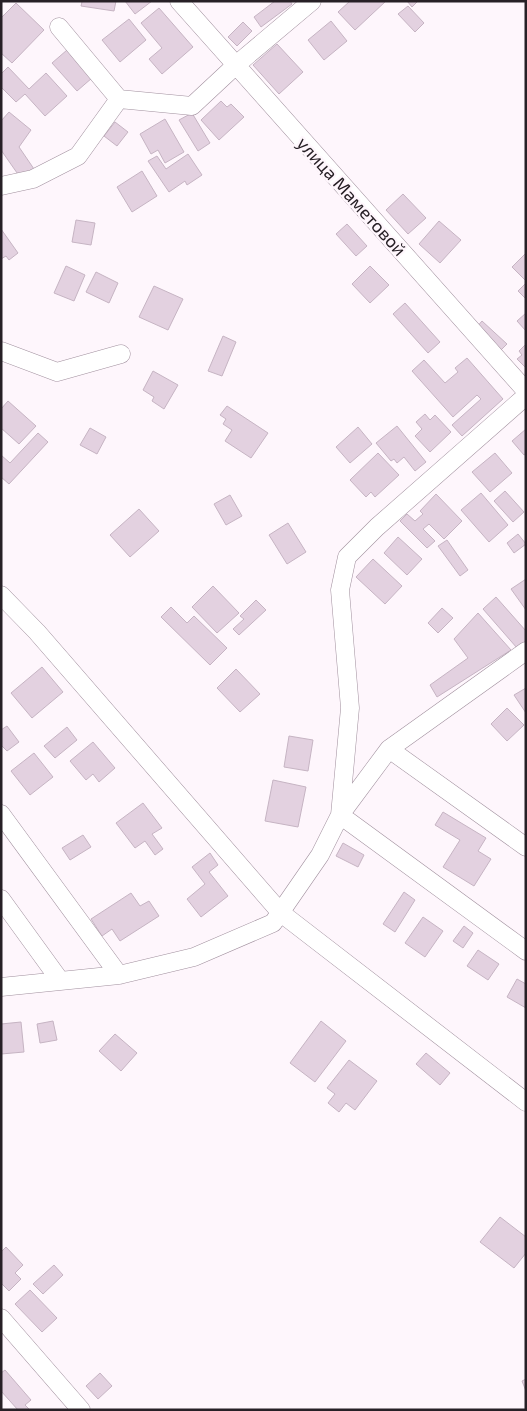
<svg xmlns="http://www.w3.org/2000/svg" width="527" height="1411" viewBox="0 0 527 1411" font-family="'Exo 2',sans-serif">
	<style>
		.building { fill: #e3d1e0; stroke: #c6b4c3 }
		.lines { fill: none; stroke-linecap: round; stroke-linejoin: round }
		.minor-casing { stroke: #a1909e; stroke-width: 19 }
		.minor { stroke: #fff; stroke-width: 18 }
		.labels { text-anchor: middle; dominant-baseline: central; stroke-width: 4.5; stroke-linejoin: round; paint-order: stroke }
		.street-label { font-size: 18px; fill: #272026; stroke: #fef6fc }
	</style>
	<rect width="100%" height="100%" fill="#fef6fc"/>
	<path class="building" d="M80,1H116L114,11L81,6L82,2Z
		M125,1H152L135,14Z
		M275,1H290L292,4L261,27L254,17Z
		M350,1H386L355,30L338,12Z
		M407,1H418L412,7Z
		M16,3L44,30L12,63L1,53V18Z
		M408,6L424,23L415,32L398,14Z
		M159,8L193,47L162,74L149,59L162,48L141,23Z
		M129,19L146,40L120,62L102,40Z
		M331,21L347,41L324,60L308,40Z
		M243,22L252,31L237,46L228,37Z
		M277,44L303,72L279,94L253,65Z
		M67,50L92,78L77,91L52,63Z
		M8,67L29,89L46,73L67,96L45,116L25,94L16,102L1,87V74Z
		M221,101L227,107L231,104L244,117L219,140L201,120Z
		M9,112L31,130L19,147L34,169L22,180L1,150V121Z
		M192,113L210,143L198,151L179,120Z
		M165,119L184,152L165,163L158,150L151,154L140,134Z
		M115,122L128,132L117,146L104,136Z
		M188,154L202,175L187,185L185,181L169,192L148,161L157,156L166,169Z
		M142,171L157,196L132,212L117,187Z
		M403,194L426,218L408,234L386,210Z
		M76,220L95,223L91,245L72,242Z
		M439,221L461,240L440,263L419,244Z
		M347,224L367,246L356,256L336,234Z
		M1,229L18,253L9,260L6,256L1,259Z
		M525,254L526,255V281L512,267Z
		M66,266L85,275L74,301L54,293Z
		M370,266L389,285L370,303L352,284Z
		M96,272L118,283L109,303L86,292Z
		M525,284L526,285V299L518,291Z
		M154,286L183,299L168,330L139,317Z
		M405,303L440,342L428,353L393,314Z
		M526,313V331L517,321Z
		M482,321L507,344L500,351L475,329Z
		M223,336L236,342L222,376L208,371Z
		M526,344V368L517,359L522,355L519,351Z
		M467,358L503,399L462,436L452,425L481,399L477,395L453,417L412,371L424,360L445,383L458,372L455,368Z
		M153,371L178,385L164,409L152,401L154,397L143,390Z
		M8,401L36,426L19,444L1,428V409Z
		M227,406L268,433L251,458L225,441L232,430L223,424L226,419L220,415Z
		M425,414L430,420L435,415L451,432L430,452L415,436L422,429L416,422Z
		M397,426L426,462L415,471L404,457L397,463L394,459L391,461L376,443Z
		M358,427L372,444L350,463L336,447Z
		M90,428L106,437L97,454L80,445Z
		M526,429V454L524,455L512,441Z
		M38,433L48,442L9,484L1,477V455L10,463Z
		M378,453L399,475L375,497L371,492L366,497L350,480Z
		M495,453L512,473L490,492L472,472Z
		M505,491L524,512L513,522L494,501Z
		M481,493L508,525L489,542L461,510Z
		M436,494L462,521L444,539L429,524L423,529L435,541L427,548L400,521L407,514L415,521L423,514L420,511Z
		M230,495L242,516L226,525L214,504Z
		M139,509L159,531L130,557L110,535Z
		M288,523L306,552L287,564L269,535Z
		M518,534L526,544L514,553L507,543Z
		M398,537L422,559L407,575L384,553Z
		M447,540L468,570L460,576L438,546Z
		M373,559L402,586L385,604L356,577Z
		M526,579V610L511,589Z
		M213,586L239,613L217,633L192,607Z
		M496,597L526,631V641L517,648L483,609Z
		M256,600L266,610L239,635L233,629L244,619L240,616Z
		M171,607L187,623L194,616L227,648L210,665L161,617Z
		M442,608L453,618L438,633L428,623Z
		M478,613L511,650L437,697L430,685L468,658L454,639Z
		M42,667L63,692L32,718L11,693Z
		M236,669L260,694L240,712L217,688Z
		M526,688V713L514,695Z
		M507,708L524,725L507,741L491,724Z
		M7,726L19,742L7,751L1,745V730Z
		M67,727L77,740L55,758L44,746Z
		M289,736L313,740L308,771L284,767Z
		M93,742L115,768L99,782L93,774L86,780L70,761Z
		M34,753L53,777L30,795L11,771Z
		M273,780L306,787L298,827L265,821Z
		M143,803L162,828L152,834L163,849L155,855L145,841L135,848L116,823Z
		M443,812L486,838L478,851L491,859L474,886L443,867L460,840L435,825Z
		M83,835L91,847L70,860L62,848Z
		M343,843L364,855L358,867L336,856Z
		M210,853L218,865L209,872L228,896L201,917L187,899L205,884L192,867Z
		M404,892L415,900L395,932L383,924Z
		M131,893L140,906L149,901L159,916L120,941L112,929L102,936L91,919Z
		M423,917L443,931L425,957L405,943Z
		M464,926L473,933L463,948L453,941Z
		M478,950L499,964L488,980L467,966Z
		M517,979L526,984V1008L507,997Z
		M53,1021L57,1040L40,1043L37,1024Z
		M321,1021L346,1041L315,1082L290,1063Z
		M21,1022L24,1052L1,1054V1024Z
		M115,1034L137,1053L121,1071L99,1051Z
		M426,1053L450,1073L440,1085L416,1064Z
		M349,1060L377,1081L355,1110L346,1103L339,1112L328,1103L335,1094L327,1088Z
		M500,1217L526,1237V1253L514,1268L480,1242Z
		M6,1247L23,1265L15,1273L21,1279L9,1291L1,1283V1252Z
		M54,1265L63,1275L43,1294L33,1284Z
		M30,1290L57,1318L42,1332L15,1304Z
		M5,1370L31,1400L25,1405L30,1410H18L1,1391V1373Z
		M100,1373L112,1386L98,1399L86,1386Z
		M526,1379V1391L522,1381Z"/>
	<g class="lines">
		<g class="minor-casing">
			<path id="minor" d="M179,1L526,391
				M59,27L119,99
				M1,186L33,179L78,156L119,99L192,106L236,65L312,1
				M1,351L57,372L121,354
				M1,595L37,632L281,913L526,1102
				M526,651L389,749L340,815L526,951
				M389,749L526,847
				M1,814L119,975
				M1,899L59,979
				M1,987L119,975L194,957L273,923L320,855L340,815L350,708L340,590L347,557L377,527L526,396
				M1,1318L81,1410"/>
		</g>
		<use href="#minor" class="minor"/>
	</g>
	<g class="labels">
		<g class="street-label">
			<text transform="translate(352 196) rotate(48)">улица Маметовой</text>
		</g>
	</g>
	<rect width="527" height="1411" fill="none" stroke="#272026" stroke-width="5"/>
</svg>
